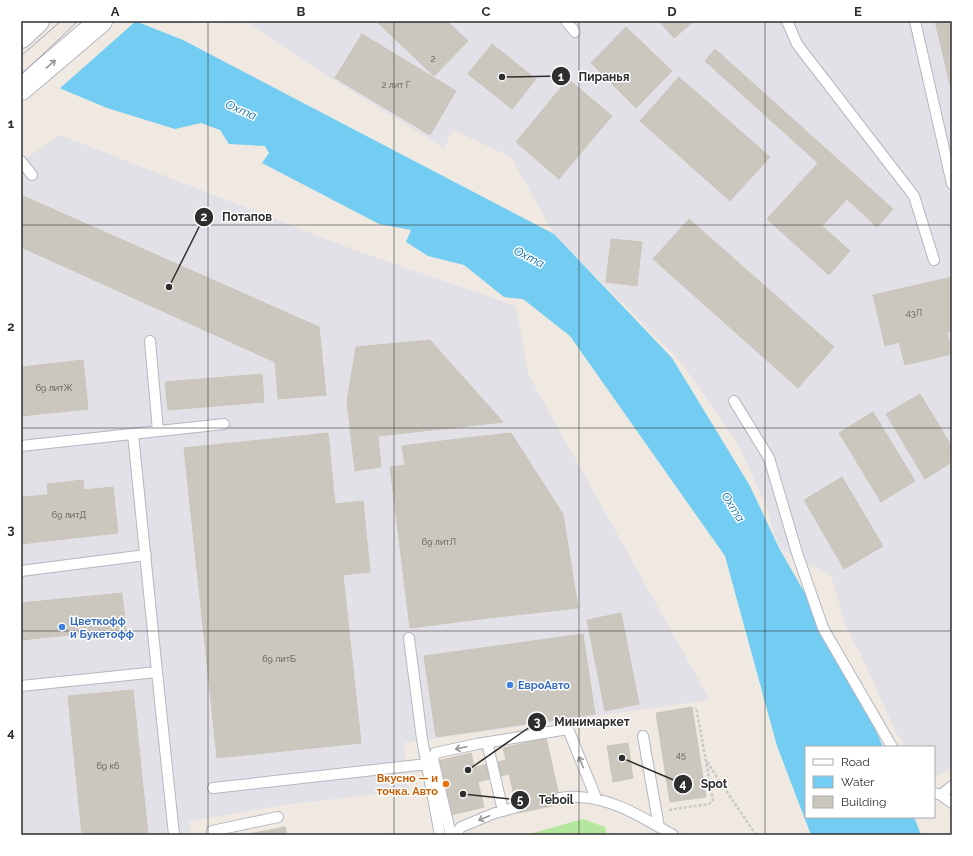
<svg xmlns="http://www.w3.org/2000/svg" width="973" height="856" viewBox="0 0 973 856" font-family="Raleway,sans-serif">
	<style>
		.industrial { fill: #e3e1e8 }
		.green { fill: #b4e69d }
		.water { fill: #73cdf2 }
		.pier { fill: #efe9e1 }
		.building { fill: #cbc7bf; stroke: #cbc6ba }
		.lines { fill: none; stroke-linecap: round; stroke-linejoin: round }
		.service-casing { stroke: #b4b6c1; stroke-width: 12 }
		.tertiary-casing { stroke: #b4b6c1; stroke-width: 24 }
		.path { stroke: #c9c9c9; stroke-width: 2.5; stroke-dasharray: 3 2; stroke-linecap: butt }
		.service { stroke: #fff; stroke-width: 10 }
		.tertiary { stroke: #fff; stroke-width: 22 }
		.tram { stroke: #a3a5b8; stroke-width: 1 }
		.oneway { stroke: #969696 }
		.grid { fill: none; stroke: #2e2e2e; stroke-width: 1; stroke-opacity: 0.55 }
		.shop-dot { fill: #3f7fe0; stroke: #fff; stroke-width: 1.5 }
		.food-dot { fill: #e8710a; stroke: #fff; stroke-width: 1.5 }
		.labels { text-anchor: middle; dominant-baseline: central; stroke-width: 3; stroke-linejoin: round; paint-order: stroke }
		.number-label { font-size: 9px; fill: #555452 }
		.shop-label { font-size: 11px; font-weight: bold; fill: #366cbe; stroke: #fff; text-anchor: start }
		.food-label { font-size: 11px; font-weight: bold; fill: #c56008; stroke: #fff; text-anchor: end }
		.water-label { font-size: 12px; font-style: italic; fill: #0a6ca6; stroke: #fff }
		.leader { fill: none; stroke: #2e2e2e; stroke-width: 1.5 }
		.callout-dot { fill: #2e2e2e; stroke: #fff; stroke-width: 1.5 }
		.mark-label { font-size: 12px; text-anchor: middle; font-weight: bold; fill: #fff }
		.callout-label { font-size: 12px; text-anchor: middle; font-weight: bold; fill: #2e2e2e; stroke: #fff; stroke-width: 3; stroke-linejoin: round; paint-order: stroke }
		.neatline { fill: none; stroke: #2e2e2e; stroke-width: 1.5 }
		.grid-label { font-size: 13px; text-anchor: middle; font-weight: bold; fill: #2e2e2e }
	</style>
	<rect width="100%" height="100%" fill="#efe9e1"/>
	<path class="industrial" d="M246,21H952V768L934,777V747H907L897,734L860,653L847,629L831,576L779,548L765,503L738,444L680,361L554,234L511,157L453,130L444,148L332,79Z
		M60,135L352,249L516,306L528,374L710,700L403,743L409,790L284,805L189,821L191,835H21V162Z"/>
	<path class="green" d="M583,819L605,827L607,835H526Z"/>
	<path class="water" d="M21,21H135L183,40L554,234L672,358L750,486L779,548L854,679L883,747H806V817H914L921,835H811L777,746L725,556L570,336L523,299L504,297L464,265L428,256L406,242L411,230L379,224L262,163L269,153L265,146L229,144L220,130L201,123L175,129L107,108L21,72Z"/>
	<path class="pier" d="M21,21H136L58,90L21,74Z"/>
	<path class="building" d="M376,21H447L468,41L434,76Z
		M659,21H694L674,38Z
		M935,21H952V93Z
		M626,27L672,71L636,108L591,63Z
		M362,34L456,91L430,135L335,78Z
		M492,44L536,79L512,109L468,74Z
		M715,49L893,209L877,227L847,199L822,226L850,251L829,275L767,219L818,163L705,61Z
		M679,77L770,157L730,201L640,121Z
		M568,79L612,116L559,179L516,142Z
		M21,195L319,327L326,395L278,399L275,362L21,247Z
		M689,219L834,347L798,388L653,259Z
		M611,239L642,242L637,286L606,282Z
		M952,277V331L947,332L952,354L905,365L899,342L885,346L873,295Z
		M430,340L503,422L378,436L381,467L355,471L347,401L356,347Z
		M83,360L88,409L21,416V367Z
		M262,374L264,402L168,410L165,382Z
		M920,394L952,447V462L925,479L886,414Z
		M873,412L915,481L881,502L839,433Z
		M328,433L335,504L363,501L370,572L343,575L361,743L217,758L184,448Z
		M511,433L563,514L578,608L488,618L466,438Z
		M466,438L488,618L410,628L390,467L405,465L402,446Z
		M842,477L883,546L844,569L804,500Z
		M83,480L84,490L113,487L118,533L21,544V497L48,495L47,484Z
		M122,593L126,629L21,640V603Z
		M621,613L639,704L605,711L587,620Z
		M583,634L595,714L436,737L424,656Z
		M133,690L148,835H82L68,696Z
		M692,707L706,797L670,802L656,713Z
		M546,738L561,804L518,813L509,774L478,782L475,767L506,760L503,748Z
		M628,743L633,778L613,782L607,746Z
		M471,753L484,807L451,815L438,761Z
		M285,827L287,835H243Z"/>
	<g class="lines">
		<g class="service-casing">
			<path id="service" d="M566,21L575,32
				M787,21L797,44L914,196L934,260
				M915,21L952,184
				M21,161L32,175
				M150,341L158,431
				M734,401L769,458L797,553L823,628L892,747
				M21,446L224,424
				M21,571L146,555
				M409,638L422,739L440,835
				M157,672L174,835
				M21,686L157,672L133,434
				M643,736L659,827
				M487,742L503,811
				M213,788L427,764
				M934,793L941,795L952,803
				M941,795L952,786
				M560,798C566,797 572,796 578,797C613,798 643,818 673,835
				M213,835L212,831L278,817
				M451,835L433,759L435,753L477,744L568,729L596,798
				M455,835L461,827L495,813L517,807"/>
		</g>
		<g class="tertiary-casing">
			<path id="tertiary" d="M21,37L38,21
				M21,89L101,21"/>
		</g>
		<path class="path" d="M707,762L756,835
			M669,810L709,804L713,800L696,707"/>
		<use href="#service" class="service"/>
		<use href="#tertiary" class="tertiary"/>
		<path class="tram" d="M21,56L61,21
			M21,75L78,21"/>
	</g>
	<defs><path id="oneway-shaft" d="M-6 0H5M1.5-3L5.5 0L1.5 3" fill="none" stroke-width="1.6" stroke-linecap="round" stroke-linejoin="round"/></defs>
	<g class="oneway">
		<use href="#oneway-shaft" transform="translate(51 64) rotate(-41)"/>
		<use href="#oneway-shaft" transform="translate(461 748) rotate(168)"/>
		<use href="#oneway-shaft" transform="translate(581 762) rotate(-112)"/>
		<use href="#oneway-shaft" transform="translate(484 818) rotate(157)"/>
	</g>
	<path class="grid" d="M208,21V835M394,21V835M579,21V835M765,21V835M21,225H952M21,428H952M21,631H952"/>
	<g class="shop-dot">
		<circle cx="62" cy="627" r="4"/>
		<circle cx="510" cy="685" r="4"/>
	</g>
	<circle class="food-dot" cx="446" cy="784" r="4"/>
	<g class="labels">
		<g class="number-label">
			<text x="433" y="59">2</text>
			<text x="396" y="85">2 лит Г</text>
			<text x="914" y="313">43Л</text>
			<text x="54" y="388">69 литЖ</text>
			<text x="69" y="515">69 литД</text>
			<text x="439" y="542">69 литЛ</text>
			<text x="279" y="659">69 литБ</text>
			<text x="681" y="755">45</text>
			<text x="108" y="766">69 к6</text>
		</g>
		<g class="shop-label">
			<text x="70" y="621">Цветкофф<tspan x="70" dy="13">и Букетофф</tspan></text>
			<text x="518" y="685">ЕвроАвто</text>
		</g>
		<g class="food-label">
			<text x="438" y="778">Вкусно — и<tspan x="438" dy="13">точка. Авто</tspan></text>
		</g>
		<g class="water-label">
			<text transform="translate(241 110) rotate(23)">Охта</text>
			<text transform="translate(529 257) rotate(27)">Охта</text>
			<text transform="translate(733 507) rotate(58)">Охта</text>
		</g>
	</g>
	<path class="leader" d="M502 77L561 76M169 287L204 217M468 770L537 722M622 758L683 784M463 794L520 800"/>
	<g class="callout-dot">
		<circle cx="502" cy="77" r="4"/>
		<circle cx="169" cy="287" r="4"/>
		<circle cx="468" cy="770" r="4"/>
		<circle cx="622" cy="758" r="4"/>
		<circle cx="463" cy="794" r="4"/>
		<circle cx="561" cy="76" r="10"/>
		<circle cx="204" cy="217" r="10"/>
		<circle cx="537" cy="722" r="10"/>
		<circle cx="683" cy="784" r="10"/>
		<circle cx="520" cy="800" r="10"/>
	</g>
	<g class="mark-label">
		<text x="561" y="81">1</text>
		<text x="204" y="221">2</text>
		<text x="537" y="726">3</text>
		<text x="683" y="788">4</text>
		<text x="520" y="804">5</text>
	</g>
	<g class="callout-label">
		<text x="604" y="81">Пиранья</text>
		<text x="247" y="221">Потапов</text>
		<text x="592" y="726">Минимаркет</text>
		<text x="714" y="788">Spot</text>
		<text x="556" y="804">Teboil</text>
	</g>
	<rect width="973" height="856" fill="none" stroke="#ffffff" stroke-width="44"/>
	<rect x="805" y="746" width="130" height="72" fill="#ffffff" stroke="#ababab"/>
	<rect x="813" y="759" width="20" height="6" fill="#ffffff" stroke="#ababab"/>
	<text x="841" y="766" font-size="12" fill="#2e2e2e">Road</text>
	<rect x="813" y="776" width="20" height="12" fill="#73cdf2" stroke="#ababab"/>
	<text x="841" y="786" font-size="12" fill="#2e2e2e">Water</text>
	<rect x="813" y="796" width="20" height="12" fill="#cbc7bf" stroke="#ababab"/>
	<text x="841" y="806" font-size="12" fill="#2e2e2e">Building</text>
	<rect x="22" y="22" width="929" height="812" class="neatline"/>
	<g class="grid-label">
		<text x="115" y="16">A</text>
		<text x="301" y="16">B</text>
		<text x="486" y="16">C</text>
		<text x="672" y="16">D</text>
		<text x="858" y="16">E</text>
		<text x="11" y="128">1</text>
		<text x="11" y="331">2</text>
		<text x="11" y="534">3</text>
		<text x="11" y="737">4</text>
	</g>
</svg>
